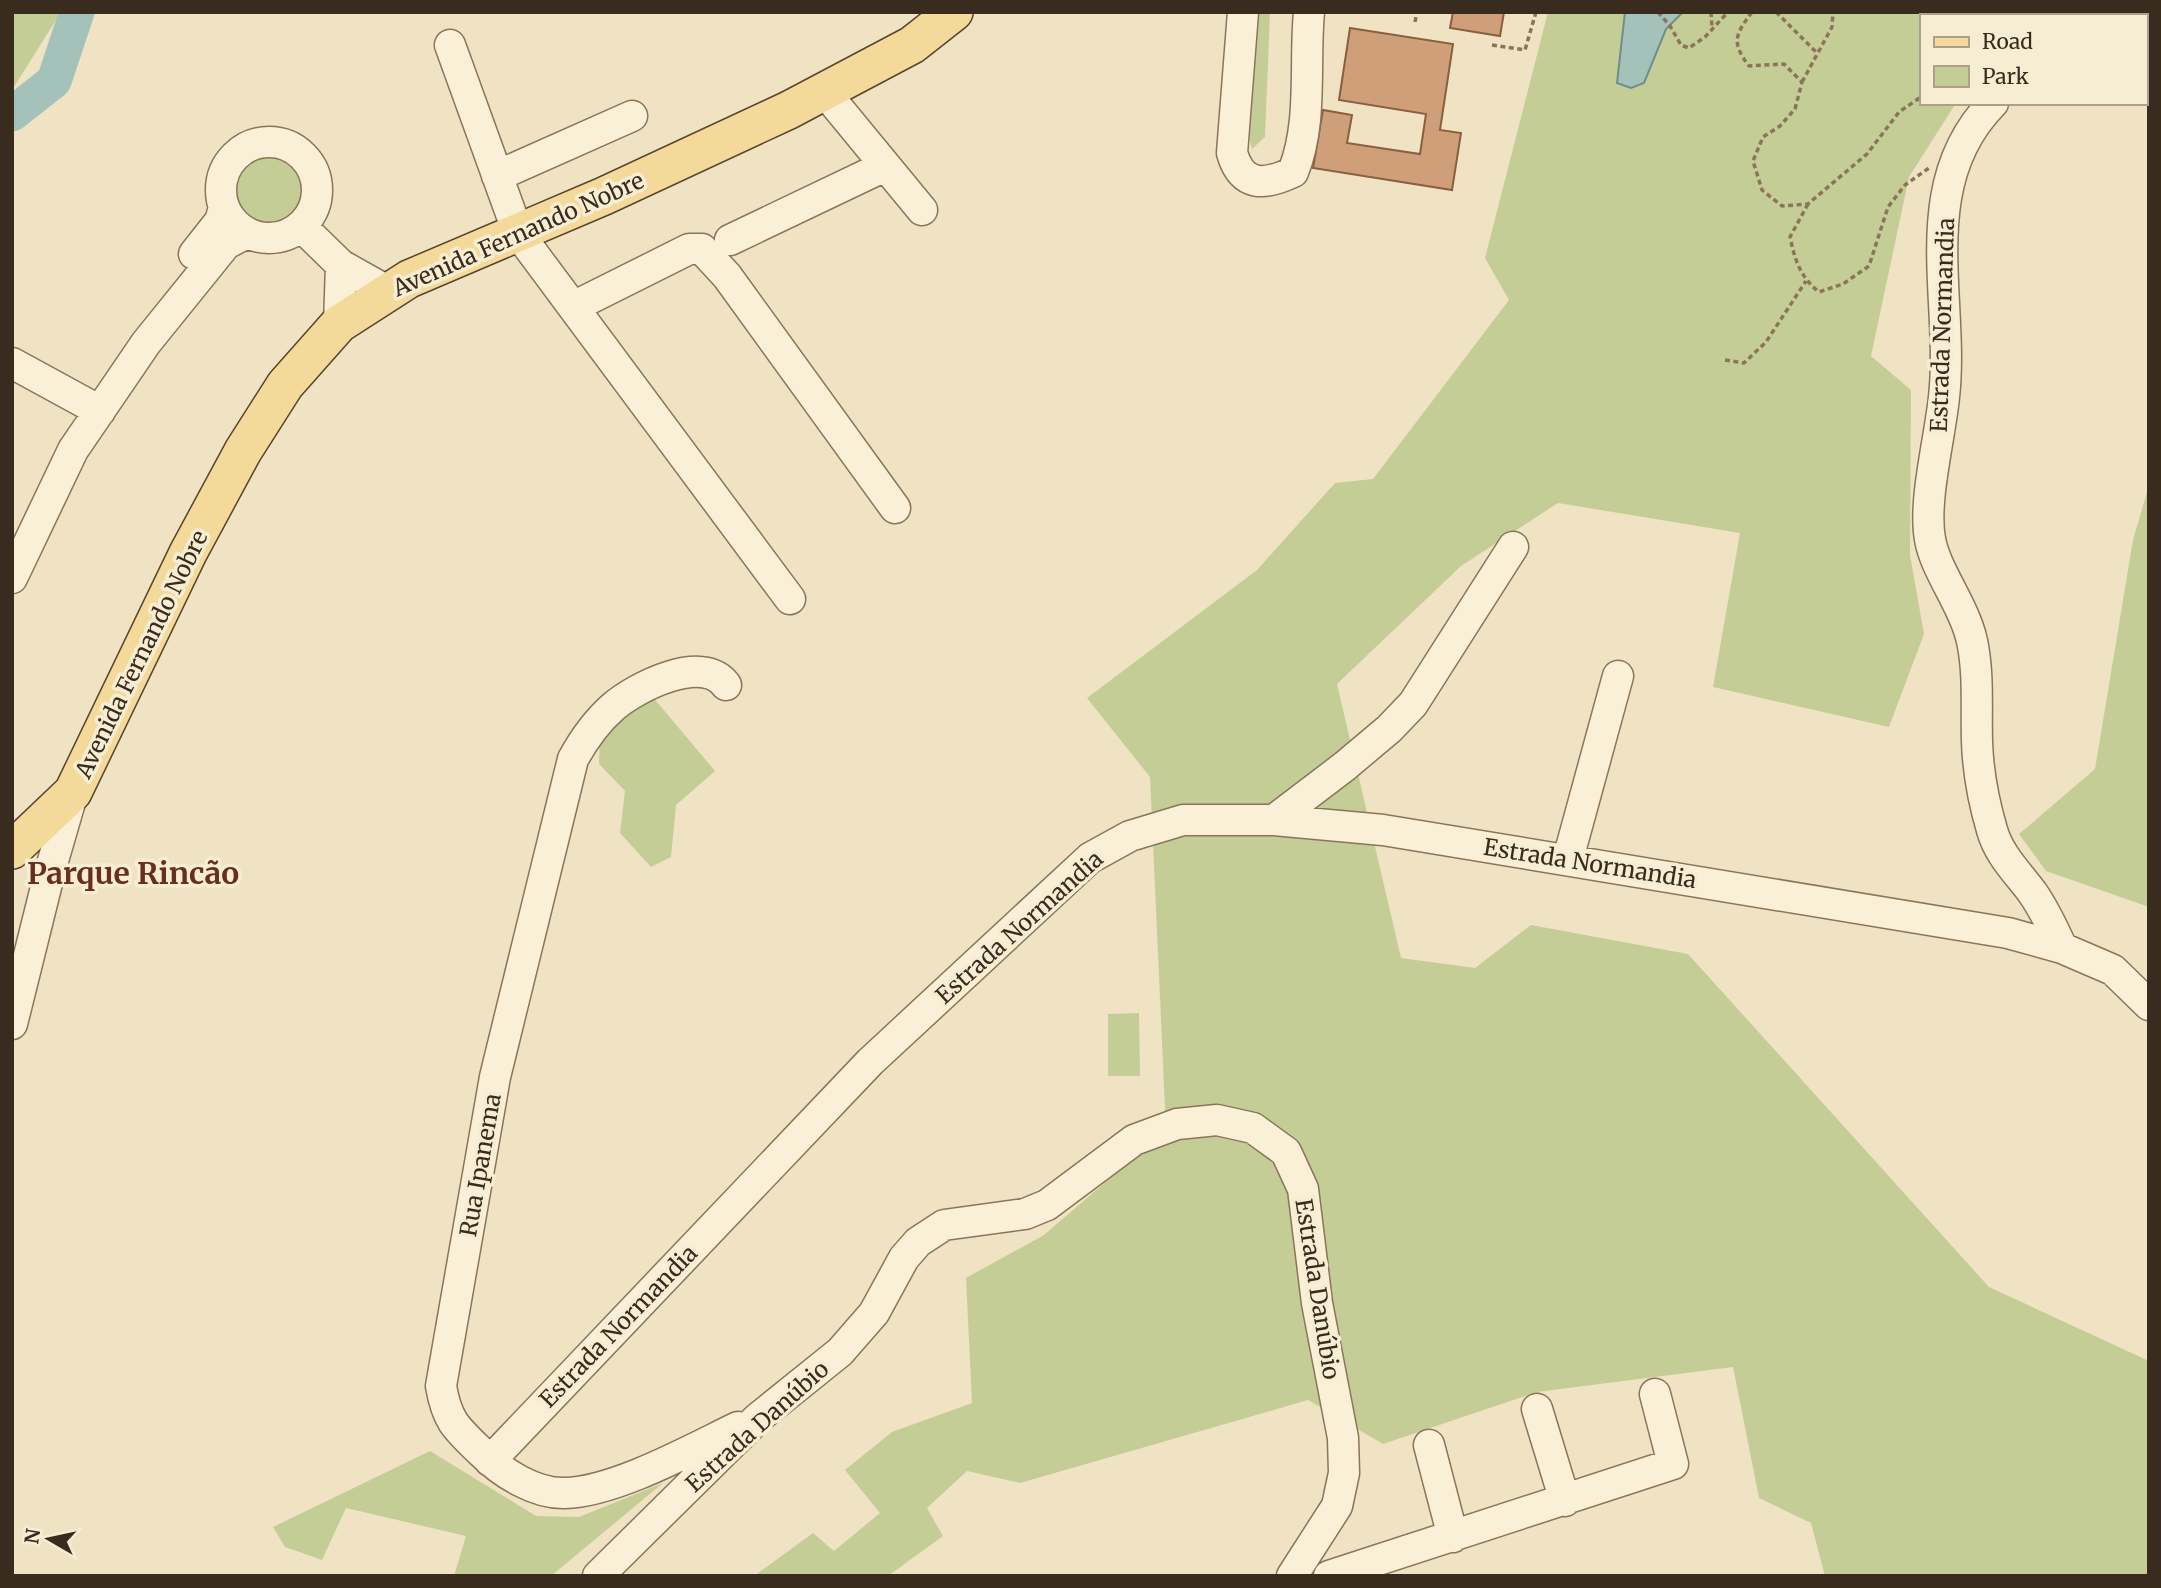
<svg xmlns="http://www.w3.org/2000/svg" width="2161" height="1588" viewBox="0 0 2161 1588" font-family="Merriweather,serif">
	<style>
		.green { fill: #c5cd97 }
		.water { fill: #a5c2ba; stroke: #6c9089; stroke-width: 2 }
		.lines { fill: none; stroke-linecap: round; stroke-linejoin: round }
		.river { stroke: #a5c2ba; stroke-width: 35 }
		.building { fill: #ce9f78; stroke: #895f3f; stroke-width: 2 }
		.minor-casing { stroke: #8a7559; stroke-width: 33 }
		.major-casing { stroke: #57432e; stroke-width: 40 }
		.path { stroke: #8a7559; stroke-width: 3.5; stroke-dasharray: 5 3.5; stroke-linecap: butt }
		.minor { stroke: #f9f0d7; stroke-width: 30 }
		.major { stroke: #f3da9a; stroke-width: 37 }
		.labels { text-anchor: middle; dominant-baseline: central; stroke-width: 7; stroke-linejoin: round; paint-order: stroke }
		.street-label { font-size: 23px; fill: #392c1e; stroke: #f6edd3 }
		.district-label { font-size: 30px; font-weight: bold; fill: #672f1c; stroke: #f6edd3 }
	</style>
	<rect width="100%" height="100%" fill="#efe3c3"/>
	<path class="green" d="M12,12H61L12,90Z
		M1253,12H1270L1265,137L1252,149L1248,134Z
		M1548,12H2149V19L2145,16H1921V103H1956L1909,177L1871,356L1911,390L1910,555L1924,634L1889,727L1713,687L1740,533L1558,503L1461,566L1337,684L1401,958L1475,968L1531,925L1688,954L1989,1287L2149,1361V1576H1825L1811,1523L1759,1498L1733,1367L1537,1392L1383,1444L1308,1400L1020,1483L967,1471L927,1508L943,1536L888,1576H754L813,1533L834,1551L880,1513L845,1470L892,1432L972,1403L966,1278L1044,1235L1166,1130L1150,777L1087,698L1257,570L1335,483L1373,479L1509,300L1485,258Z
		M234 190a35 35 0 1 1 70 0a35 35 0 1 1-70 0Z
		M2149,485V907L2046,871L2019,834L2095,769L2133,540Z
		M652,696L715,771L676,805L671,857L651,867L620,833L625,791L599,764L600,731Z
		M1139,1013L1140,1076H1108V1014Z
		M430,1451L536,1516L579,1517L663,1483L551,1576H454L466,1536L346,1508L322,1560L285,1547L273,1527Z"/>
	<path class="water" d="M1625,12H1683L1666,29L1644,83L1631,88L1617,83Z"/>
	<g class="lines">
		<path class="river" d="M12,114L54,81L77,12"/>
	</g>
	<path class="building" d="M1453,12H1504L1500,36L1450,28Z
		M1350,28L1453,44L1440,130L1461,133L1452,190L1313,168L1323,110L1352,115L1347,143L1420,154L1426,114L1339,100Z"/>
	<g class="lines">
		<g class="minor-casing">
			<path id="minor" d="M1243,12L1232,153C1242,187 1264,186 1293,172C1313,123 1304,64 1309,12
				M2145,30H2149
				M450,45L518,233L790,599
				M824,91L922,210
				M1993,103C1912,185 1955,299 1944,397C1940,438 1923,501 1930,539C1935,570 1964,605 1972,641C1979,674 1976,708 1977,742C1978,770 1984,803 1992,830C1999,855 2017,872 2032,892C2044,909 2053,928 2062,948
				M221 190a48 48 0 1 1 96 0a48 48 0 1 1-96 0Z
				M497,176L632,116
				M301,226L341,265L389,292
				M730,240L885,166
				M194,254L220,221L224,208
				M575,306L689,249H702L727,276L895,508
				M339,324L341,265
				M12,363L100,411
				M12,578L73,450L146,343L226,244L247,233
				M726,685C703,653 636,687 613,707C596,722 584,739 573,759L495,1077L441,1386C447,1421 456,1428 481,1452C502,1473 535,1494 565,1493C615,1492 692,1449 738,1427
				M1274,820L1345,766L1389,729L1413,704L1513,547
				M1568,859L1618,676
				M12,1024L50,871L73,792
				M1537,1409L1565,1501
				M1429,1445L1453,1537
				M490,1461L870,1062L1090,858L1130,836L1183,820H1274L1383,830L2008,933L2062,948L2113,970L2149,1005
				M598,1576L758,1418L840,1352L874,1313L904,1258L918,1242L944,1225L1025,1214L1047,1205L1134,1140L1177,1124L1217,1120L1253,1128L1286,1152L1303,1189L1317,1303L1343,1438L1344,1473L1337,1506L1292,1576
				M1329,1576L1673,1464L1655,1394"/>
		</g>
		<g class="major-casing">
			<path id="major" d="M12,850L73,792L188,553L243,451L285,385L339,324L409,279L604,196L789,110L912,45L954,12"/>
		</g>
		<path class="path" d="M1658,12L1670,26L1681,45L1689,48L1705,37L1728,12
			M1711,12L1712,28
			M1752,12C1735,35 1731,42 1749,66L1784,64L1802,82L1795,109L1780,126L1763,137L1753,161L1762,190L1782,206L1808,204L1867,154L1899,112L1921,97
			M1776,12L1816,52
			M2048,16L2051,12
			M1415,22L1417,12
			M1492,45L1525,50L1536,12
			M1802,82L1832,27L1833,12
			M1808,204L1790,237C1795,260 1800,277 1819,292L1843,284L1869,266L1888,207L1905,185L1929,168
			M1725,360L1744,363L1766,342L1806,281"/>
		<use href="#minor" class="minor"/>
		<use href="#major" class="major"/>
	</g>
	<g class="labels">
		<g class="street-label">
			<text transform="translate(518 234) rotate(-24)">Avenida Fernando Nobre</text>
			<text transform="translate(1942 325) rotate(-88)">Estrada Normandia</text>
			<text transform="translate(141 654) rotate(-64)">Avenida Fernando Nobre</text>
			<text transform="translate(1590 863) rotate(9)">Estrada Normandia</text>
			<text transform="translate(1019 927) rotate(-42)">Estrada Normandia</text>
			<text transform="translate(480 1165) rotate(-80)">Rua Ipanema</text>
			<text transform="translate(1318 1289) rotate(81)">Estrada Danúbio</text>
			<text transform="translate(618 1326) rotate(-46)">Estrada Normandia</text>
			<text transform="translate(757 1426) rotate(-42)">Estrada Danúbio</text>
		</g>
		<g class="district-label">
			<text x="133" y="873">Parque Rincão</text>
		</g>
	</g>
	<rect width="2161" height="1588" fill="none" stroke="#392c1e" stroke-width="28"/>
	<rect x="1920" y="14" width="228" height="91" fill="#f6edd3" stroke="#aaa08b" stroke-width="2"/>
	<rect x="1934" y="37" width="35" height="10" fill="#f3da9a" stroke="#aaa08b" stroke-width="2"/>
	<text x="1982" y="49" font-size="21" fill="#392c1e">Road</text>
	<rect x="1934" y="66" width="35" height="21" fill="#c5cd97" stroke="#aaa08b" stroke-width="2"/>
	<text x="1982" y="84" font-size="21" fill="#392c1e">Park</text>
	<g transform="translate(49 1539) rotate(279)" stroke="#f6edd3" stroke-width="5" paint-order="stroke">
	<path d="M0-5L12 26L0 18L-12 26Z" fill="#392c1e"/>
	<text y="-10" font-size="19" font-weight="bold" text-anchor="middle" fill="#392c1e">N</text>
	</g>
</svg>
